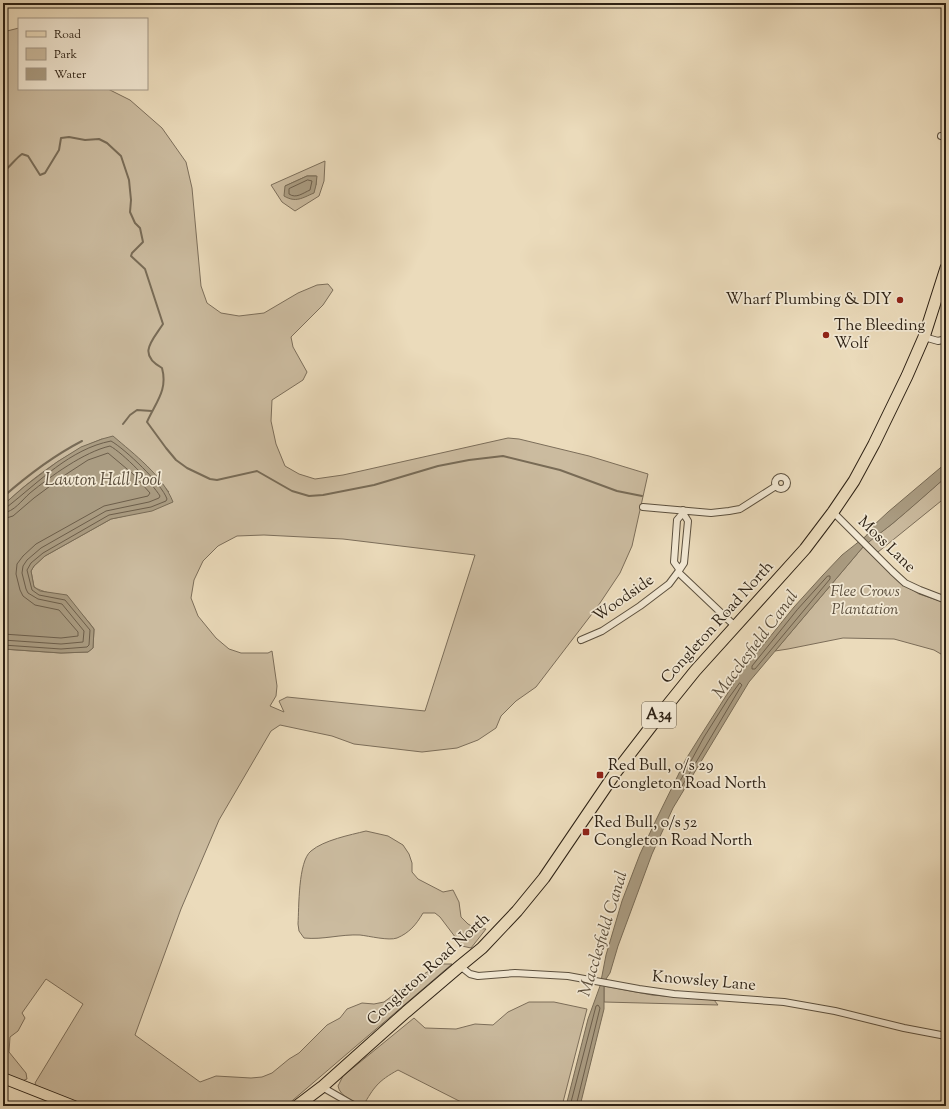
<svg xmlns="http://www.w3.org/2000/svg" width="949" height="1109" viewBox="0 0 949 1109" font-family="'Sorts Mill Goudy',serif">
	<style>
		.green { fill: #cbbb9f; stroke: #7c6e5a; fill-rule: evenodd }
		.water { fill: #aa9c82; stroke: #786b56 }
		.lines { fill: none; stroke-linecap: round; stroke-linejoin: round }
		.shore { stroke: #6c5e4b; stroke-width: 1 }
		.stream { stroke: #786b56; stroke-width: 2 }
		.street-casing { stroke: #5c503e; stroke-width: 8 }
		.primary-casing { stroke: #2d2114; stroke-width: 12 }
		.highway-casing { stroke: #2d2114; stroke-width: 13 }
		.street { stroke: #f2e8d3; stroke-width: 6 }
		.primary { stroke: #ebdbbb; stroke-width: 10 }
		.highway { stroke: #ebdbbb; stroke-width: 11 }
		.poi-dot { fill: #8f2418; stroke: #f2e8d3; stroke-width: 1.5 }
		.labels { text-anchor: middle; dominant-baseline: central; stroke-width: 3.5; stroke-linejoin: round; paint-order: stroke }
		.shield { fill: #f2e8d3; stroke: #685d4d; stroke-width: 1 }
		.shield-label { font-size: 15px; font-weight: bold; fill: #2d2114 }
		.poi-label { font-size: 16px; fill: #2d2114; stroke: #f2e8d3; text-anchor: start }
		.street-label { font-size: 16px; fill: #2d2114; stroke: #f2e8d3 }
		.park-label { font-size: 16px; font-style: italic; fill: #5c4f3e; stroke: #f2e8d3 }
		.water-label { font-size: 17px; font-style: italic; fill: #594c3a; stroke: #f2e8d3 }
	</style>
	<rect width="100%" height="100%" fill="#ebdbbb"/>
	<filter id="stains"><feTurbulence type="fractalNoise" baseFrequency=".005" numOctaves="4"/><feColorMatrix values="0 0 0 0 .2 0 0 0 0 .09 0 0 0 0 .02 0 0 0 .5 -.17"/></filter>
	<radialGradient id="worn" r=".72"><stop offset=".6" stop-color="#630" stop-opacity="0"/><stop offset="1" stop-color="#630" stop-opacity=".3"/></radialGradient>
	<path class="green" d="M19,28V89H108L130,100L162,128L186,162L192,188L201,286L207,303L221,313L239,316L264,313L298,293L317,285L328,284L333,290L323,305L291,337L293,347L307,372L303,380L272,400L271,421L276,444L285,466L299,474L315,479L343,475L508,438L519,439L589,456L648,474L632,546L620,573L598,606L536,687L516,701L501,716L496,728L478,740L457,748L422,752L354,744L332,736L280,725L271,731L219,820L181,909L135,1035L200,1082L216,1076L251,1078L262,1077L272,1073L289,1059L299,1053L327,1025L340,1018L347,1009L362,1003L374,1004L384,1002L408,984L440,964H452L286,1106H84L38,1089L35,1083L83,1004L46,979L22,1013L25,1018L18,1031L10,1037L9,1052L26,1073L27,1079L22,1081L3,1073V649L61,653L88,652L93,648L94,629C83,613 67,600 49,593C43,591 39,590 34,587L31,571L34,566L45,556L111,519L125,516L169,492L143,463L102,439C73,450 48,467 25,486C17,492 11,499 3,505V32ZM264,535L343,539L475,555L425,711L287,697L279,701L284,712L270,706L276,696L277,686L272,651L268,653H241L229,649L216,638L198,616L191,598L194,580L203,561L218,546L237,536Z
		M325,161L324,181L319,196L295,211L282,202L271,185ZM307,176H316V185L285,186Z
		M946,477V497L878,552L868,542L892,524Z
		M863,547L901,583L919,594L946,603V657L934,650L894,639L843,638L788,649L775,651Z
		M366,831L388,836L403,845L409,854L412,863V872L418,879L443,892L453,890L459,902L461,917L468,924L475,928L486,929L471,948L462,946L440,917L435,913H423C416,925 409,933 397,938C389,941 369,936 360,935C341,934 323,940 304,938L299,931L298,924C299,908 298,861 311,851C324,840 350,835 366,831Z
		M604,986L652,995L714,1000L718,1005L604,1002Z
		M529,1002H554L587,1009L562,1106H469L398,1070C378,1081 374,1087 363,1106C354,1101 340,1097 338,1086L343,1076L414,1018L425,1028L456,1029L475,1024L493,1025L508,1012Z"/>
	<path class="water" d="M307,176H317L316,185L314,193C302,198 296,203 284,196L285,186Z
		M113,436C134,454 163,476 173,502L152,511L111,519L45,556L34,566L31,571L34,587L40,591L67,595L94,629L93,648L88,652L61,653L3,649V505L25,486L57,462L81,447L102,439Z
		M946,463V477C928,493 910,509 892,524C882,532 872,539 863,547L749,682L673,808L652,854L618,946L610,973L606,979L604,986V1009L580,1106H566L588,1019L600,986L606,955L622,901L640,854L657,818L686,759L701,735L740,674L794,607L823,575L842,555L866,536L873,526L888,512Z"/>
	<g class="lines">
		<path class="shore" d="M308,180L312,181L310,190C303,193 296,199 289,194V189Z
			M3,507H7C39,482 70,449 111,441C125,449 162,484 167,499L166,501L151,507L109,515L43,553L31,563L27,570L32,590L39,595L65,600L90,630L89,645L87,647L61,649L3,645
			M3,513C14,512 22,500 30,493C51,476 84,452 110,446C123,453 152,483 160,496L159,498L149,502L106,511L41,548L27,560L23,566L22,573L26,589L28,593L38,599L62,604L84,631L83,642L61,644L3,640
			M3,519L13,516L34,498L65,475L88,460L108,453L133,474L150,493L148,496L104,506L36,544L23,556L17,564L16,574L20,590L23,596L35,605L59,610L78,632V636L61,638L3,634
			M828,576H830V579L755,669H752V666L797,610Z
			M740,683L742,685L740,688L682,786L679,787V783L704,737L728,699Z
			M570,1106L596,1006L598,1005L600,1008L576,1106"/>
		<path class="stream" d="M3,172C11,166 15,159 22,154L28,156L40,175L45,173L59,150L61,138L69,137L85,140L99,139L107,143L121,156L129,180L131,200L130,212L135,223L140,228L143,242L132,253L131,256L145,269L163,324C152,341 137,354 162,368C168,390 156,402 147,422L166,448L176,460L187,468L210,479L217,480L257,471L292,491L309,496L323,495L374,485L438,466L469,460L503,456L560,470L617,491L642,496
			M123,424L130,415L137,410L152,411
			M3,497C28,475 53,456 82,441"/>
		<g class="street-casing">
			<path id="street" d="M941,136L946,137
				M924,337L938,341L946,339
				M775 483a6 6 0 1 1 12 0a6 6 0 1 1-12 0Z
				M643,507L711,513L729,511L740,509L776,486
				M833,512L892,571L905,583L920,590L946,600
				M679,569L674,562L677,520L683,513
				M678,572L736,627
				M581,640L602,631L640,606L669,584L678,572L684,563L688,521L683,513V510
				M460,966L470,974L478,976L515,973L568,976L639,989L674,994L784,1002L835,1011L904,1028L946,1036
				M322,1087L355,1106"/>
		</g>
		<g class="primary-casing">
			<path id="primary" d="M3,1078L74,1106"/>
		</g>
		<g class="highway-casing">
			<path id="highway" d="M297,1106L322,1087L406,1012L460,966L482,948L517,911L544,878L616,772L666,707L695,671L805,549L833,512L854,481L874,444L907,376L924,337L946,268"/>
		</g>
		<use href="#street" class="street"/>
		<use href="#primary" class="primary"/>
		<use href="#highway" class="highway"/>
	</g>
	<g class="poi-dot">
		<circle cx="900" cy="300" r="4"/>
		<circle cx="826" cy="335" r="4"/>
		<rect x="596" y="771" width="8" height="8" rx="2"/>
		<rect x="582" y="828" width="8" height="8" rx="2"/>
	</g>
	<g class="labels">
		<rect class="shield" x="642" y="702" width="34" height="26" rx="3"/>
		<g class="shield-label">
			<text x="659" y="715">A34</text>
		</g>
		<g class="poi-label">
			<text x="892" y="300" text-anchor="end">Wharf Plumbing &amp; DIY</text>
			<text x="834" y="326">The Bleeding<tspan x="834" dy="18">Wolf</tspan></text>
			<text x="608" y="766">Red Bull, o/s 29<tspan x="608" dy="18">Congleton Road North</tspan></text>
			<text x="594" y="823">Red Bull, o/s 52<tspan x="594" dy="18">Congleton Road North</tspan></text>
		</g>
		<g class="street-label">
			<text transform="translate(886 545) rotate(44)">Moss Lane</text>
			<text transform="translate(624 599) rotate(-35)">Woodside</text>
			<text transform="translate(718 623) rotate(-48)">Congleton Road North</text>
			<text transform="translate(429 970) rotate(-42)">Congleton Road North</text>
			<text transform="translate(704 982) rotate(5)">Knowsley Lane</text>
		</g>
		<g class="park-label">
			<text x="865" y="592">Flee Crows<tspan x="865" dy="18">Plantation</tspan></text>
		</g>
		<g class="water-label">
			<text x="103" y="481">Lawton Hall Pool</text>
			<text transform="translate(756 645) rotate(-53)">Macclesfield Canal</text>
			<text transform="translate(604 934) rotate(-73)">Macclesfield Canal</text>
		</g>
	</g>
	<rect width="949" height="1109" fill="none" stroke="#ebdbbb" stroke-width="16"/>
	<rect x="4" y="4" width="941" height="1101" fill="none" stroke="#2d2114" stroke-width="2"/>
	<rect x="8" y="8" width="933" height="1093" fill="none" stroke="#2d2114"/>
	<rect x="18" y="18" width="130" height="72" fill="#f2e8d3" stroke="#a39887"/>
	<rect x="26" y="31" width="20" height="6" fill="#ebdbbb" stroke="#a39887"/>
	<text x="54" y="38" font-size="12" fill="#2d2114">Road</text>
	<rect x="26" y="48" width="20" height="12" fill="#cbbb9f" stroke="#a39887"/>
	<text x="54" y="58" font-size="12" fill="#2d2114">Park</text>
	<rect x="26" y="68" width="20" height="12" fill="#aa9c82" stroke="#a39887"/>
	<text x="54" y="78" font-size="12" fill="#2d2114">Water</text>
	<rect width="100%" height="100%" filter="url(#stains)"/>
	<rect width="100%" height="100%" fill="url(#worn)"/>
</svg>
